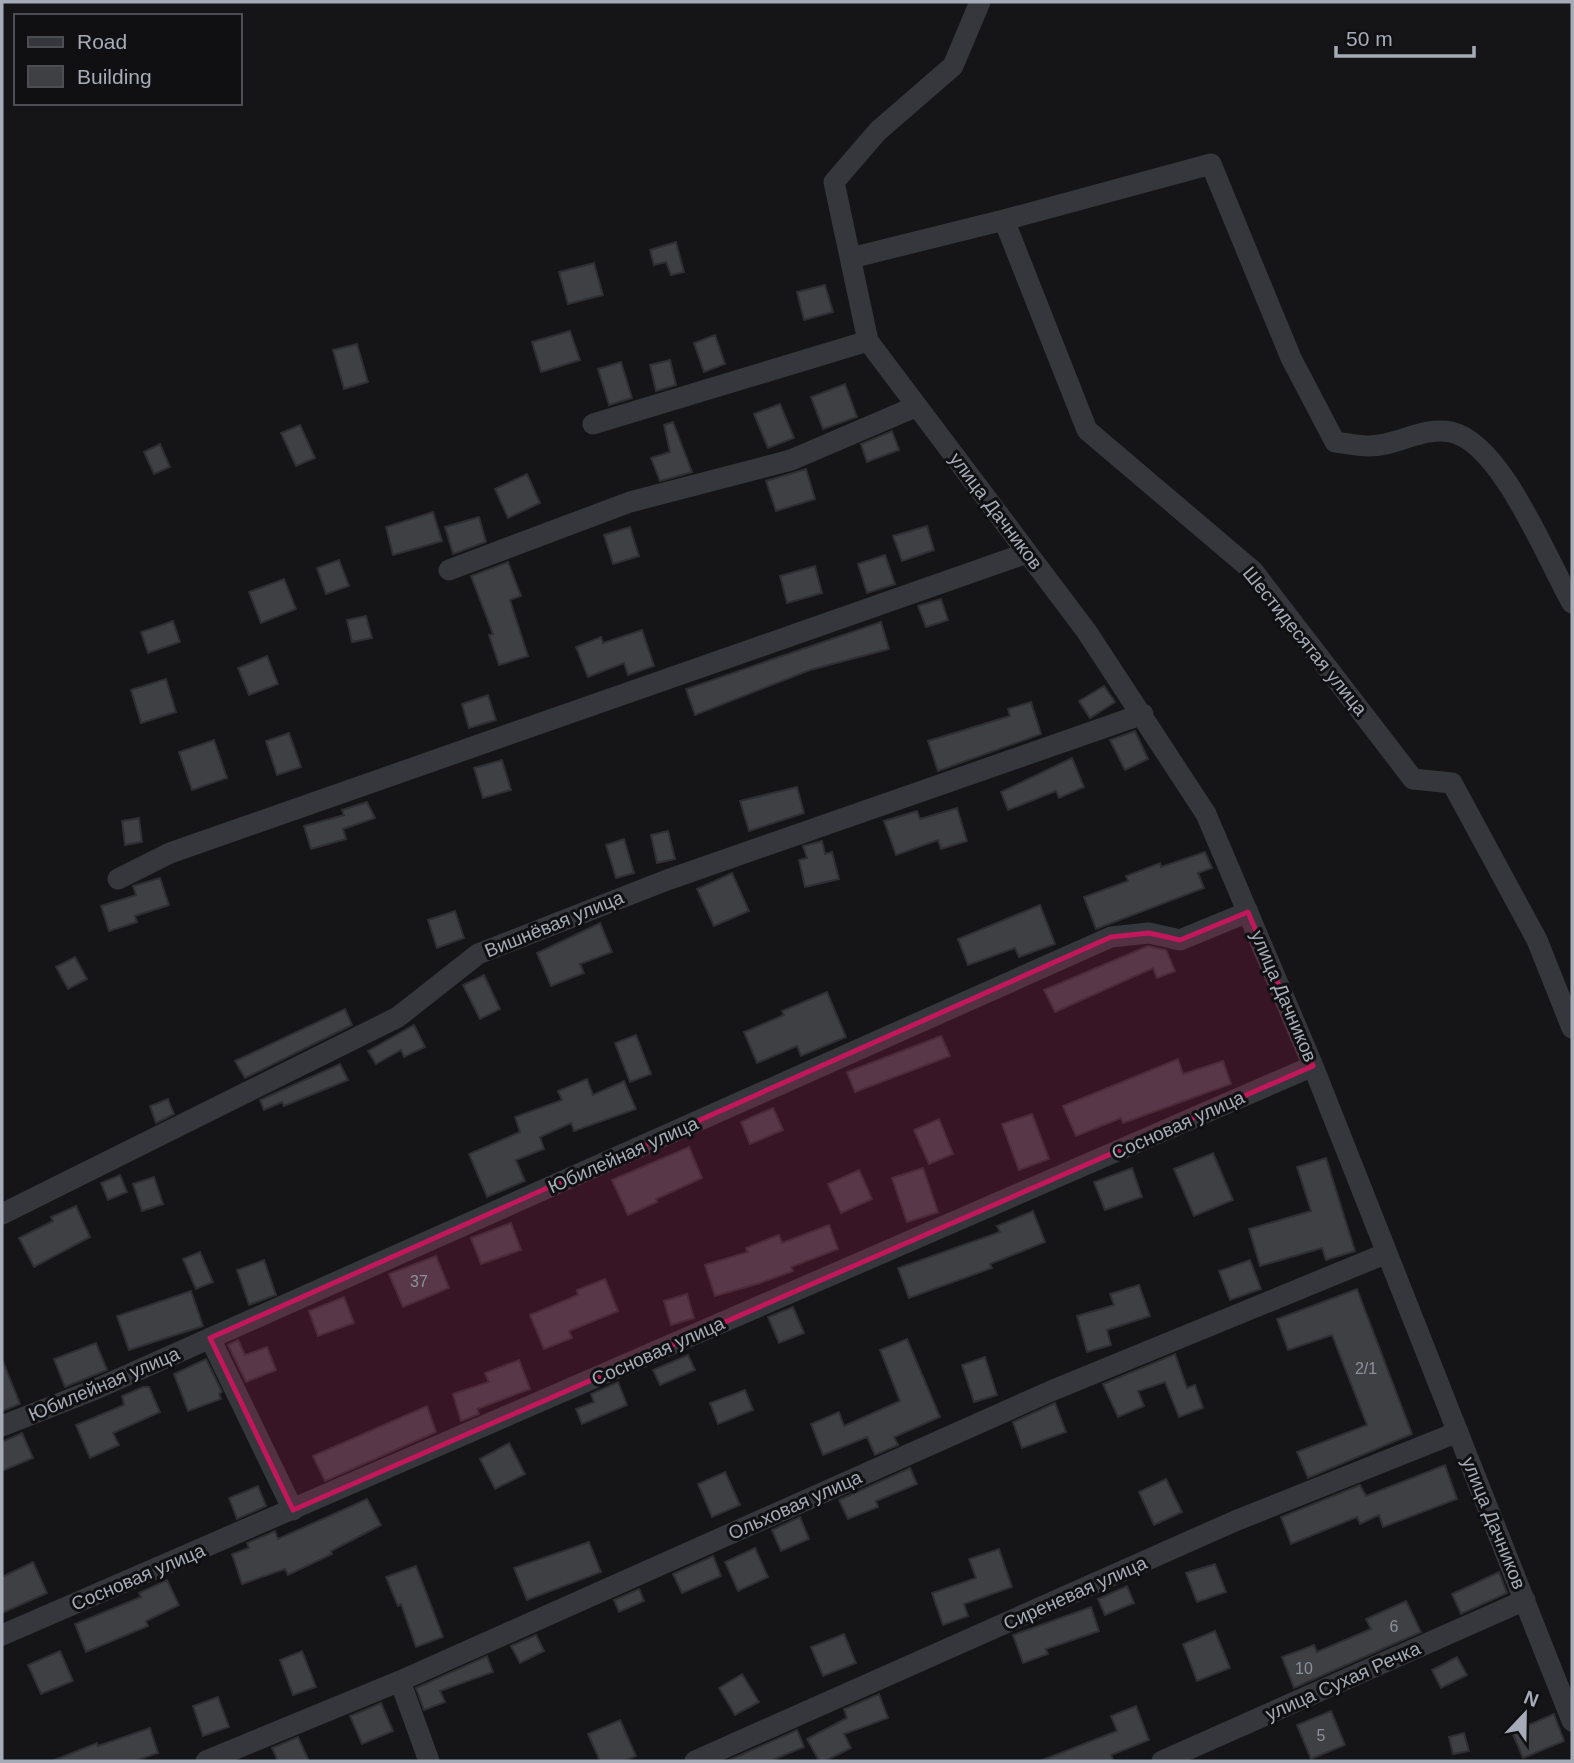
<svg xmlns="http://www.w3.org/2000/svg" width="1574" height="1763" viewBox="0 0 1574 1763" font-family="Arial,sans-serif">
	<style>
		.building { fill: #3e4044; stroke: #2f2f33; stroke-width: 2 }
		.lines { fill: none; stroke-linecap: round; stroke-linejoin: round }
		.street { stroke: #35373c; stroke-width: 21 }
		.marked { fill: #c2185b; fill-opacity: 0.2; stroke: #c2185b; stroke-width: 5; stroke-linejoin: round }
		.labels { text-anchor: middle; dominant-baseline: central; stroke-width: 6; stroke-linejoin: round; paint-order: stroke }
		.number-label { font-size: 16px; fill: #8b919b }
		.street-label { font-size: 19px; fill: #a5acb8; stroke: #101012 }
	</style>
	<rect width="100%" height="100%" fill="#151517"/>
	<path class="building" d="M676,242L684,272L671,275L666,262L654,265L650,250Z
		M594,263L603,295L568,304L559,272Z
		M825,285L833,312L804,320L797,292Z
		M570,331L580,360L541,372L532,342Z
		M715,335L725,364L704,372L694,343Z
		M357,344L368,382L344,389L333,350Z
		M670,360L676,385L656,391L650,365Z
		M621,362L632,398L609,405L598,369Z
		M845,384L857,417L823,429L811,397Z
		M780,404L794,438L768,448L754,414Z
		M673,422L692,472L660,481L651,458L670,452L664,425Z
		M300,425L315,458L296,466L281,433Z
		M892,431L899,450L867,462L861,444Z
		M160,444L170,467L154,474L144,452Z
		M806,469L815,499L776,511L766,481Z
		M527,474L540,503L508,518L495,489Z
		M433,512L442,541L393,555L386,527Z
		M479,517L486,542L453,554L445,527Z
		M927,526L934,550L902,561L893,536Z
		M630,527L639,556L613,564L604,535Z
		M885,555L895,584L867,593L858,564Z
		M339,560L349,586L326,594L317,568Z
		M508,562L521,596L510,600L528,656L499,665L489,635L493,634L471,576Z
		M815,566L822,593L787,603L780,576Z
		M284,579L296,609L261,623L249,592Z
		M941,599L948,620L926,627L918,606Z
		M366,616L372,638L352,642L347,620Z
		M173,621L180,642L148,653L141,632Z
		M881,622L889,649L810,670L695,715L686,689Z
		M642,630L654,666L628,675L624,663L588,677L576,647L601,637L603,643Z
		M267,656L278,684L249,695L238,668Z
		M166,679L176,712L141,723L131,690Z
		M1104,686L1115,702L1090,718L1079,701Z
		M488,695L496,720L469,728L462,704Z
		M1031,702L1041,734L938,771L928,741L1010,716L1008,709Z
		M1135,731L1148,759L1125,770L1110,740Z
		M289,733L301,767L277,775L266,741Z
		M214,740L227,778L192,790L179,752Z
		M1072,758L1084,787L1059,798L1056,791L1008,810L1001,792Z
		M502,760L511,790L483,798L474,768Z
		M797,787L804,813L749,831L740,801Z
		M367,802L375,818L343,829L346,839L311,849L304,826L344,815L342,810Z
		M957,808L967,841L941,849L938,840L896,855L884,821L917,811L920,819Z
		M139,818L142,842L125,845L122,821Z
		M668,831L675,859L657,863L651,835Z
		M624,839L634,873L616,878L606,845Z
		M822,841L825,854L832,852L839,879L805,887L799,860L807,858L803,846Z
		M1205,852L1212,868L1198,873L1204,888L1096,929L1084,897L1128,881L1126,876L1160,863L1161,867Z
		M732,873L749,911L714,926L697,889Z
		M160,878L169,905L135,916L137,922L109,931L101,906L136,895L133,886Z
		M1040,905L1055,944L1019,957L1015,948L968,965L958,939Z
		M455,911L464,938L437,948L428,920Z
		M600,923L612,952L580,964L584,973L551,986L537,953Z
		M1148,946L1166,950L1175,971L1157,978L1153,968L1055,1012L1044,990Z
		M75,957L87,979L68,989L56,967Z
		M484,975L500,1009L480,1019L463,985Z
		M827,992L846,1037L801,1056L797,1046L757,1063L744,1032L784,1015L782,1011Z
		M345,1009L352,1025L245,1078L235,1061Z
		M414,1025L425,1047L404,1057L401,1050L376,1064L368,1051Z
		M636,1035L651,1074L630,1082L615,1043Z
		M941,1036L950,1056L855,1092L847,1072Z
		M1178,1059L1183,1074L1223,1061L1231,1084L1123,1123L1121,1118L1076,1136L1063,1106Z
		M340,1064L348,1080L284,1106L282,1102L264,1110L260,1100Z
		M587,1079L593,1095L624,1081L636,1109L574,1131L571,1123L540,1137L544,1149L516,1160L525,1181L487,1197L469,1154L520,1132L515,1117L562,1100L558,1091Z
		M168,1099L174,1114L156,1123L150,1106Z
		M773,1108L783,1130L750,1144L741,1122Z
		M1032,1114L1049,1159L1019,1170L1002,1124Z
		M939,1119L953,1154L929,1164L914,1130Z
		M689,1147L702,1178L656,1199L657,1202L628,1215L612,1180Z
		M1213,1153L1233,1200L1194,1216L1174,1169Z
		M1326,1158L1355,1251L1326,1260L1322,1248L1260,1266L1249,1229L1311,1211L1297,1167Z
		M923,1168L938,1212L907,1222L892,1178Z
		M1132,1168L1142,1197L1105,1210L1094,1182Z
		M859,1170L872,1199L841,1213L828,1184Z
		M120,1175L127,1192L108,1200L101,1183Z
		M154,1177L163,1204L142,1211L133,1184Z
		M76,1206L90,1237L34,1267L19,1238L53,1221L51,1217Z
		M1033,1211L1045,1242L990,1264L992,1268L909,1298L898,1268L1000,1232L997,1226Z
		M511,1223L521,1250L481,1264L471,1238Z
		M829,1225L838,1249L791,1267L793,1271L760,1283L715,1296L705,1265L748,1252L746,1248L779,1235L782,1243Z
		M200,1252L213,1282L196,1289L183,1259Z
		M436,1256L449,1288L403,1307L389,1274Z
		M264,1260L276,1295L249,1305L237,1270Z
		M1250,1260L1261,1289L1230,1300L1219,1271Z
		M605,1279L618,1311L569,1331L572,1338L544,1349L530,1315L578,1295L577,1290Z
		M1139,1285L1150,1316L1107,1330L1111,1345L1087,1352L1077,1316L1114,1305L1110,1294Z
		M1357,1289L1412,1434L1308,1478L1297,1452L1367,1425L1332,1335L1288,1350L1277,1319Z
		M191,1291L203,1326L129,1350L117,1316Z
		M687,1294L694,1318L671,1325L664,1301Z
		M344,1297L354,1323L318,1336L309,1311Z
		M793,1307L804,1333L779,1343L768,1317Z
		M907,1339L940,1417L894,1437L898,1445L875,1455L867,1437L823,1455L811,1424L839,1412L844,1426L900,1401L880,1350Z
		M238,1340L245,1355L267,1347L276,1370L246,1382L228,1345Z
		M96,1343L107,1370L65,1387L54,1359Z
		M1175,1354L1187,1388L1195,1385L1203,1408L1179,1417L1165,1382L1138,1391L1144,1406L1118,1417L1103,1384Z
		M688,1355L695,1370L660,1385L653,1370Z
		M985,1357L997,1395L974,1402L962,1365Z
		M2,1359L20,1404L2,1411Z
		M206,1359L222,1392L219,1394L221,1399L188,1411L174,1374Z
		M519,1360L530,1389L477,1409L479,1414L461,1421L453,1394L489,1382L485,1373Z
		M618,1382L627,1405L582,1424L576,1409L594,1402L591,1394Z
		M143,1387H149L160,1412L113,1433L119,1445L90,1458L76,1425L124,1405L122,1396Z
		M745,1390L753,1410L718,1424L710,1403Z
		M1055,1403L1066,1432L1022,1448L1013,1422Z
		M427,1406L436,1432L325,1481L313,1456Z
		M22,1433L33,1458L2,1471V1442Z
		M509,1443L525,1474L495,1489L480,1459Z
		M1445,1465L1457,1499L1383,1527L1379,1515L1360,1524L1357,1517L1291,1544L1281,1517L1360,1485L1366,1496Z
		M910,1468L917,1484L876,1501L878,1507L848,1519L839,1500Z
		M725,1472L740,1505L712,1517L698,1484Z
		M1166,1479L1182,1512L1154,1525L1139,1492Z
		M258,1486L266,1506L237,1519L229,1498Z
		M367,1499L381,1525L331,1551L332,1554L288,1575L285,1569L242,1584L232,1554L249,1548L247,1543L275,1531L278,1539Z
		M800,1517L809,1539L781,1551L772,1530Z
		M589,1542L601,1572L527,1600L514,1568Z
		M755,1548L768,1577L738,1591L725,1562Z
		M999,1549L1012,1587L964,1604L968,1616L943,1625L932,1593L976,1578L969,1559Z
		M713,1556L721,1576L682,1593L673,1574Z
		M33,1562L47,1593L2,1613V1577Z
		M1215,1564L1226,1592L1197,1602L1186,1573Z
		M416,1566L443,1637L416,1647L401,1604L398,1606L386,1577Z
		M1499,1572L1507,1593L1461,1614L1452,1594Z
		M167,1580L179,1605L146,1621L148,1626L86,1652L75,1624L141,1597L139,1593Z
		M1127,1586L1134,1603L1105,1615L1098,1599Z
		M639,1589L644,1601L619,1612L614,1600Z
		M1406,1601L1421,1632L1294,1688L1282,1657L1314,1645L1317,1652L1371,1629L1366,1619Z
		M1091,1607L1099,1631L1046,1649L1048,1654L1023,1663L1013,1635Z
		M1215,1631L1230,1668L1197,1681L1183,1644Z
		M844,1634L856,1663L823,1676L811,1647Z
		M536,1635L544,1651L520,1663L511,1646Z
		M60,1651L73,1681L41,1694L28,1665Z
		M302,1651L316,1687L293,1695L280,1660Z
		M487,1656L493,1672L440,1691L445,1702L424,1710L416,1688Z
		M1457,1657L1467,1675L1441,1688L1432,1670Z
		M742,1674L759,1702L735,1715L719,1688Z
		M879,1694L888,1718L844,1734L851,1748L825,1761H819L807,1739L847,1718L844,1709Z
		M218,1697L229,1727L203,1736L193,1706Z
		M381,1703L393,1731L362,1744L350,1716Z
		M1136,1706L1149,1740L1111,1755L1114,1761H1040L1117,1731L1111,1716Z
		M1331,1711L1345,1745L1311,1759L1297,1725Z
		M1554,1714L1564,1741L1523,1758L1512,1732Z
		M620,1720L636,1756L624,1761H600L588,1734Z
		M150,1728L158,1753L135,1761H52L97,1743L98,1746Z
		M797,1730L804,1747L770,1761H727Z
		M1464,1733L1469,1751L1453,1754L1449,1737Z
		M298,1737L309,1761H278L272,1748Z"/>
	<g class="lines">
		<path class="street" d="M980,2L953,66L878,131L834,182L868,341L1087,632L1206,814L1313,1066L1572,1721
			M1004,220L1087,430L1253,571L1413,779L1452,783L1537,940L1572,1028
			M851,258L1004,220L1211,164L1291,358L1335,442C1345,443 1356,446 1367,446C1395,447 1423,426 1451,432C1502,443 1547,560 1572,603
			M593,424L868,341
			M449,570L630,502L791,460L917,406
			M118,879L170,853L1027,553
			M2,1214L398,1017L478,954L667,880L1143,714
			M210,1338L293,1510
			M2,1426L96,1389L1111,937L1149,933L1180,940L1248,912
			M2,1635L1313,1066
			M400,1681L429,1761
			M206,1761L400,1681L1051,1391L1387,1253
			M695,1761L1235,1521L1458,1432
			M1162,1761L1525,1600"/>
	</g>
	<path class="marked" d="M1248,912L1313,1066L293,1510L210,1338L1111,937L1149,933L1180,940Z"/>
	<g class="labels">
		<g class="number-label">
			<text x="419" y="1281">37</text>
			<text x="1366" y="1368">2/1</text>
			<text x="1394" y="1626">6</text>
			<text x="1304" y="1668">10</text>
			<text x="1321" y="1735">5</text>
		</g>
		<g class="street-label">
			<text transform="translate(996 511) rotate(53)">улица Дачников</text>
			<text transform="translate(1305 641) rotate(51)">Шестидесятая улица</text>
			<text transform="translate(554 924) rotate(-22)">Вишнёвая улица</text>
			<text transform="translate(1284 996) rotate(67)">улица Дачников</text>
			<text transform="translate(1178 1125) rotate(-24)">Сосновая улица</text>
			<text transform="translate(623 1155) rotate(-24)">Юбилейная улица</text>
			<text transform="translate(658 1351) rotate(-24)">Сосновая улица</text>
			<text transform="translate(104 1384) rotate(-23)">Юбилейная улица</text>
			<text transform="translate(795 1505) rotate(-24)">Ольховая улица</text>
			<text transform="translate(1494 1523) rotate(68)">улица Дачников</text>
			<text transform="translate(138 1577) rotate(-23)">Сосновая улица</text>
			<text transform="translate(1075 1593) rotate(-24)">Сиреневая улица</text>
			<text transform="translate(1343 1681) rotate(-24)">улица Сухая Речка</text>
		</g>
	</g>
	<rect width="1574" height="1763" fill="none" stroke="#a5acb8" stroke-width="7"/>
	<rect x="14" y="14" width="228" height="91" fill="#101012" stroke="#4c4e54" stroke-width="2"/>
	<rect x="28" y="37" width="35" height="10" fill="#35373c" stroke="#4c4e54" stroke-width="2"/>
	<text x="77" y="49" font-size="21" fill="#a5acb8">Road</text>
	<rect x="28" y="66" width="35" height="21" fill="#3e4044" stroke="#4c4e54" stroke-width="2"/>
	<text x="77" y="84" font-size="21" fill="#a5acb8">Building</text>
	<g transform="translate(1525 1714) rotate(22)" stroke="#101012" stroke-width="5" paint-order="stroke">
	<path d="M0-5L12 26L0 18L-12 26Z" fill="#a5acb8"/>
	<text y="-10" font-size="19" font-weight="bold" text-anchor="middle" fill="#a5acb8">N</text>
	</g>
	<path d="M1336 46v10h138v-10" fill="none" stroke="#a5acb8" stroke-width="3.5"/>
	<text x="1346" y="46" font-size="21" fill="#a5acb8" stroke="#101012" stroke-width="5" paint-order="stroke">50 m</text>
</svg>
